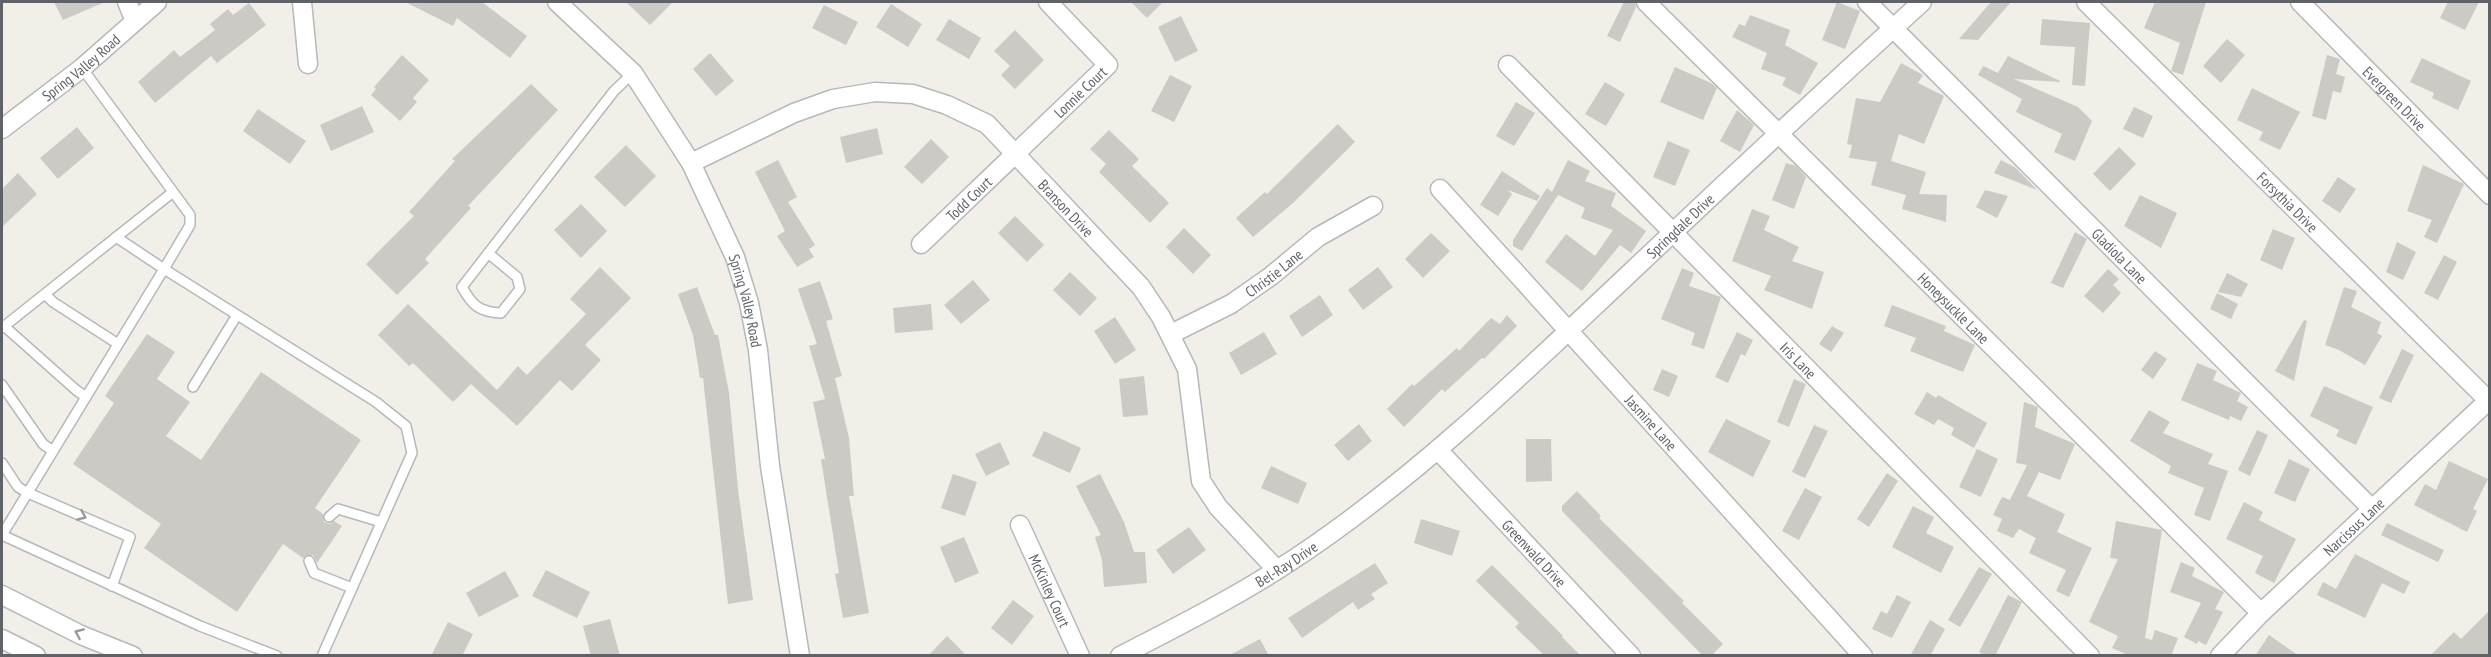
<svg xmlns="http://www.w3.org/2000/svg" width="2491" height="657" viewBox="0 0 2491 657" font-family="'PT Sans Narrow',sans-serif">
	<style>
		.building { fill: #cccac5 }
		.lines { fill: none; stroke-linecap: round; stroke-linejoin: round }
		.lane-casing { stroke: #b5b8bc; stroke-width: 12 }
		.street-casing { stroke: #b5b8bc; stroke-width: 21 }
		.lane { stroke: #fff; stroke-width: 9 }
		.street { stroke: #fff; stroke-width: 18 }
		.oneway { stroke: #979a9d }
		.labels { text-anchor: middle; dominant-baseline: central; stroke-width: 4.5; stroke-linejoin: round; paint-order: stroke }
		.street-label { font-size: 15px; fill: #5f6368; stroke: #fff }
	</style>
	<rect width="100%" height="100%" fill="#f1efe8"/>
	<path class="building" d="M54,2H105L63,20Z
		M405,2H482L527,36L510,58L457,18L453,26Z
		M626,2H673L650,25Z
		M1131,2H1163L1147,18Z
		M1624,2H1635L1636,7L1620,42L1607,36Z
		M1837,2L1860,11L1845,49L1822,40Z
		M1991,2H2011L1978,40L1959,39Z
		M2155,2H2206L2183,75L2171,71L2180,43L2144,28Z
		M2448,2H2479L2465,30L2440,18Z
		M249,3L266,25L217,63L211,56L155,103L138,82L174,50L180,57L215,30L210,24L228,9L233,15Z
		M891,4L922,24L908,47L876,27Z
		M824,5L858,22L846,45L812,28Z
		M1750,15L1790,30L1785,45L1818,63L1800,95L1782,85L1786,78L1761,69L1767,53L1732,37L1739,24L1745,26Z
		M1181,16L1198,51L1175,62L1158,27Z
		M949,19L981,38L969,59L936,40Z
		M2042,19L2090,23L2085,86L2072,85L2075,47L2040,45Z
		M1015,30L1044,60L1015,89L1001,75L1010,66L994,51Z
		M2227,39L2245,55L2221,83L2203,66Z
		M710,53L734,81L716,96L693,69Z
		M402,55L429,80L413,98L417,102L400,121L371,95L376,89L374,87Z
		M2327,55L2340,59L2336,74L2345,77L2341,93L2333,91L2326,120L2312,116Z
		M2008,56L2062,82L2014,79L2078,107L2092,121L2075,161L2054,152L2062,134L2016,112L2022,99L1978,75L1983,66L1998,73Z
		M2422,58L2471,81L2458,110L2432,98L2434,93L2410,82Z
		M1901,63L1923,75L1918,83L1944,96L1924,144L1899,134L1891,161L1926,172L1919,194L1947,195L1946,222L1902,209L1906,195L1871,185L1877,162L1849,158L1852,145L1847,144L1856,98L1880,102Z
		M1675,67L1711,83L1717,88L1703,120L1660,102Z
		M1170,75L1192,86L1174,122L1151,111Z
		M1605,82L1625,94L1606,126L1585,114Z
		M531,84L558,110L468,206L471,208L425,259L429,263L397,295L366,264L414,216L409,212L455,161L452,159Z
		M2252,88L2300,112L2280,150L2259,140L2263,132L2237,120Z
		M1516,102L1535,113L1514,146L1496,136Z
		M362,106L374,132L331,151L320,125Z
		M2134,107L2153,116L2143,138L2123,129Z
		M258,109L306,141L290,164L243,131Z
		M1737,110L1754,125L1740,152L1720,141Z
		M1338,124L1355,142L1293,203L1253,237L1236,218L1265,192L1267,194Z
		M77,127L94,148L58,179L40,158Z
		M877,128L883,154L846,163L840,137Z
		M1109,130L1139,159L1132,166L1169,203L1150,223L1099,172L1106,164L1090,149Z
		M931,139L949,157L922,184L904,167Z
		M1668,141L1690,150L1675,186L1653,177Z
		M626,145L656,176L625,207L594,177Z
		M2119,147L2136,164L2110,191L2093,174Z
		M778,160L797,197L788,202L815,245L809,249L814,257L797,267L777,236L785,231L755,172Z
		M1568,160L1590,171L1585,181L1616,193L1611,206L1646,231L1631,253L1620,245L1582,291L1545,262L1566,234L1595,256L1613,230L1581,218L1585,208L1556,194L1558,195L1522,251L1513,246V240L1547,188L1552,192Z
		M2001,160L2016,168L2037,190L1994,173Z
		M1786,163L1796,166L1806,177L1794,209L1772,200Z
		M2423,165L2464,184L2437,243L2424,237L2432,220L2407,211Z
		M1502,171L1540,196L1537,201L1508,190L1512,194L1498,216L1480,205Z
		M18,173L37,194L2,227V189Z
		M2338,177L2356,189L2340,213L2322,201Z
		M1985,190L2008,196L1997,218L1976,207Z
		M2140,195L2177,213L2161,248L2124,226Z
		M581,204L607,231L581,258L554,230Z
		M1752,209L1770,216L1764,230L1799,247L1792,261L1824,272L1812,309L1764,290L1771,276L1732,261Z
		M1015,216L1044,245L1027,262L998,233Z
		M1184,228L1211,255L1193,274L1166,247Z
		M2273,229L2295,238L2282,270L2260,260Z
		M2075,232L2087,239L2063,288L2051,283Z
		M1431,233L1450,251L1423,278L1405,259Z
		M2397,242L2416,252L2403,280L2386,272Z
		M2444,255L2457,262L2438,300L2424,293Z
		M600,267L631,298L585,345L601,360L572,391L560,380L517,426L471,384L453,402L413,363L409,366L378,335L408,304L497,390L518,366L527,375L586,314L570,299Z
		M1378,267L1393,287L1363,310L1348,290Z
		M1682,268L1694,273L1689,286L1721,297L1704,349L1691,345L1695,333L1661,319Z
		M2108,269L2119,279L2113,285L2121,293L2103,313L2084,296Z
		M1070,272L1097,298L1080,316L1053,290Z
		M2227,273L2248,284L2241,297L2218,292Z
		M973,280L990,300L961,324L944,305Z
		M820,281L833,319L826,321L842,376L835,378L849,438L854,496H849L869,613L843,618L835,574L839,573L821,459H825L813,402L825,399L809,346L817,344L798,289Z
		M697,287L715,335H718L729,393L738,489L753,600L728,604L703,378H700L693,335L678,294Z
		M2344,287L2357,291L2351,307L2381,322L2377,333L2382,336L2365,365L2339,350L2325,345Z
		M2217,293L2238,304L2231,319L2210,309Z
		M1320,295L1333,315L1302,337L1289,316Z
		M931,304L933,330L895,333L893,308Z
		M1892,305L1946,326L1944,331L1975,345L1963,372L1910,351L1916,338L1884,326Z
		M1507,315L1517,326L1484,359L1482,358L1445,392L1442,389L1404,427L1387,409L1412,384L1414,386L1457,348L1459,351L1491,318L1500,324Z
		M1115,317L1136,350L1115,364L1094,331Z
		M2304,320L2307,321L2294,381L2275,371Z
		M1832,326L1844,333L1831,352L1819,344Z
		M1264,332L1277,354L1241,375L1229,353Z
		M1737,332L1753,340L1745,356L1741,354L1728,383L1715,377Z
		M147,334L175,352L157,379L190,402L166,436L201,460L261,372L361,440L315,508L323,514L324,522L330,524L334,521L342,526L317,563L313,555L303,558L283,544L237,612L144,548L161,524L73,464L114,403L105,396Z
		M2402,349L2414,355L2391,403L2379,398Z
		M2155,351L2167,359L2153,379L2141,370Z
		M2197,363L2217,371L2213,380L2241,393L2237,401L2248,407L2241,421L2230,416L2229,420L2181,400Z
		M1662,369L1678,376L1669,397L1653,390Z
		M1144,376L1148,415L1123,417L1119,379Z
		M1794,379L1806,384L1789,427L1777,422Z
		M2324,386L2373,407L2356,445L2336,436L2339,430L2310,416Z
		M1927,392L1936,398L1938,395L1987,423L1974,448L1951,435L1954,428L1938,419L1934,425L1914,414Z
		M2024,402L2038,407L2035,427L2075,444L2060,480L2039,472L2027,496L2065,514L2057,532L2092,548L2069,597L2056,591L2066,570L2029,553L2036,538L2019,529L2013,538L1997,531L2002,519L1993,515L2002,497L2010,500L2027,465L2016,463Z
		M2149,410L2170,422L2163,433L2213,454L2208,464L2228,471L2210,521L2194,515L2204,488L2168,473L2171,466L2130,441Z
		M1726,419L1771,441L1753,477L1708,452Z
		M1359,424L1372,441L1348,461L1334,445Z
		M1814,425L1828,431L1805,478L1792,472Z
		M2257,430L2268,435L2250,476L2238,470Z
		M1044,431L1081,448L1070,473L1032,456Z
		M1526,439H1551L1552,481L1526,482Z
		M1000,442L1010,464L986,476L975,454Z
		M1977,449L1998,459L1981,497L1959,487Z
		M2289,459L2310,469L2295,502L2274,493Z
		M2449,461L2488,479L2473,509L2477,511L2467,532L2414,505L2425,484L2436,490Z
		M1271,466L1307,483L1298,504L1261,488Z
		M1887,473L1898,481L1869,527L1857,519Z
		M953,474L977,482L965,516L941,508Z
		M1100,474L1124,522L1134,552H1145L1147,583L1104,587L1102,560L1095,537L1101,535L1076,486Z
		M1805,488L1822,497L1799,540L1782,531Z
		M1577,491L1601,516L1599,518L1684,601L1682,603L1723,644L1711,656H1703L1562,511V506Z
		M2244,502L2263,512L2259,520L2296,539L2274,583L2255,573L2263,556L2226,539Z
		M1913,506L1934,517L1926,533L1954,547L1941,573L1892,547Z
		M1421,519L1460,531L1452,556L1414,543Z
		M2116,521L2162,530L2145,638L2152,640L2155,630L2178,638L2171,656H2130L2112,648L2118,636L2089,622L2118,559L2110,558Z
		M2387,523L2444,550L2438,562L2381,535Z
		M1189,527L1206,550L1173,574L1156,550Z
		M964,537L979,573L955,583L940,547Z
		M2355,554L2410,582L2404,594L2382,583L2365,618L2317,595L2323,582L2336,589Z
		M2181,562L2195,568L2192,576L2224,592L2215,609L2223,612L2206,645L2198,641L2197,644L2184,637L2201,603L2170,592Z
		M1375,563L1388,583L1371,594L1375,599L1358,610L1353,602L1302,638L1288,618Z
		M1492,565L1563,636L1562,637L1581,656H1545L1515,627L1519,623L1476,581Z
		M1979,567L1992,574L1960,627L1948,620Z
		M546,570L590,592L577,618L532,596Z
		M505,571L519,596L479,617L466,593Z
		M1897,595L1911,602L1892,638L1872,629L1881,611L1887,614Z
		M2008,595L2022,602L1995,656H1986L1979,652Z
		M1013,600L1034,616L1012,645L991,628Z
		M2490,610V656H2430L2454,632L2461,639Z
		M610,619L620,656H591L583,626Z
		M1930,620L1945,629L1930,656H1910Z
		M448,622L473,634L462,656H431Z
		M2269,635L2299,656H2255Z
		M947,636L967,656H928Z
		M1260,639L1269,656H1228Z"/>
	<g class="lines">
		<g class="lane-casing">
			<path id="lane" d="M82,68L190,215V225L164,269L376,402L406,426L412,453L322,656
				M116,237L164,269L2,535L200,626L277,656
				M488,253L517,277L520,289L501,313C479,312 472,305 462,287L614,91L633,73
				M45,294L53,302L118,344
				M4,326L76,390L86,397
				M2,328L173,192
				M2,385L43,444L53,451
				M193,387L237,315
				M2,463L18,487L28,493L130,537L112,586
				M329,517L338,509L381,522
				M309,561L314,573L352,588"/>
		</g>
		<g class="street-casing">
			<g id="street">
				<path d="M127,2L135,21"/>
				<path d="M302,2L308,64"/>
				<path id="s1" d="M557,2L633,73L691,163L735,257L749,303L758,350L770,466L800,656"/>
				<path id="s2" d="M1646,2L2261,613"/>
				<path id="s3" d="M1867,2L2372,509"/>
				<path id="s4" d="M2086,2L2488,400"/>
				<path id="s5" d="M2300,2L2490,195"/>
				<path id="s6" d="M1508,65L2090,656"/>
				<path id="s7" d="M2,129L82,68L157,2"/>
				<path id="s8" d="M691,163L794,113L833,99L875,92L913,94L947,105L987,124L1141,287L1161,317L1187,369L1201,481L1218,507L1277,570"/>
				<path id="s9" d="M1440,189L1863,656"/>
				<path id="s10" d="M921,244L1108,65L1048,2"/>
				<path id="s11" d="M1171,334L1231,304L1271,276L1318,237L1373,206"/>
				<path id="s12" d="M1438,450L1631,656"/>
				<path id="s13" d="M1020,525L1080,656"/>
				<path d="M2,595L81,635L133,656"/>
				<path d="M2,639L36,656"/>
				<path id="s14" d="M1120,656C1189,621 1257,586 1319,542C1432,463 1531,366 1631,272C1727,181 1824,91 1922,2"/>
				<path id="s15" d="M2220,656L2261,613L2490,399"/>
			</g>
		</g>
		<use href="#lane" class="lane"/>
		<use href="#street" class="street"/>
	</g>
	<defs><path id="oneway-chevron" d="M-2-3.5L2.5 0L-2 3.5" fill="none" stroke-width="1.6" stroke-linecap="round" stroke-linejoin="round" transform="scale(1.5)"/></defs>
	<g class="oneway">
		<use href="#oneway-chevron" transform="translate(82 516) rotate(23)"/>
		<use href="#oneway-chevron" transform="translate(79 633) rotate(-156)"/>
	</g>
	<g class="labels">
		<g class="street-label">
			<text stroke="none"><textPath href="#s7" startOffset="100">Spring Valley Road</textPath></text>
			<text stroke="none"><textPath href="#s10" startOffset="220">Lonnie Court</textPath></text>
			<text stroke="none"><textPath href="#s5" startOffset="135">Evergreen Drive</textPath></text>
			<text stroke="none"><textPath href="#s10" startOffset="66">Todd Court</textPath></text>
			<text stroke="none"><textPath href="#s4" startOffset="284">Forsythia Drive</textPath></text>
			<text stroke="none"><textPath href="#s8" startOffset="432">Branson Drive</textPath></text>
			<text stroke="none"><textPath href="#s14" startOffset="710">Springdale Drive</textPath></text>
			<text stroke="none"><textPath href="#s3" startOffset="358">Gladiola Lane</textPath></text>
			<text stroke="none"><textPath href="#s11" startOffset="120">Christie Lane</textPath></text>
			<text stroke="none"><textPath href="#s1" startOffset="360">Spring Valley Road</textPath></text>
			<text stroke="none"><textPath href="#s2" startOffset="434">Honeysuckle Lane</textPath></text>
			<text stroke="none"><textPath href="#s6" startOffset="414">Iris Lane</textPath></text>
			<text stroke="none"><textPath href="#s9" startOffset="315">Jasmine Lane</textPath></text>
			<text stroke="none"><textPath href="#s15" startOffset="186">Narcissus Lane</textPath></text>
			<text stroke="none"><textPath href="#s12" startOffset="141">Greenwald Drive</textPath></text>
			<text stroke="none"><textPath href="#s14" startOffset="190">Bel-Ray Drive</textPath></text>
			<text stroke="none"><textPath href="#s13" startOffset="72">McKinley Court</textPath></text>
		</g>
	</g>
	<rect width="2491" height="657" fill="none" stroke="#5f6368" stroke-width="6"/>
</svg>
